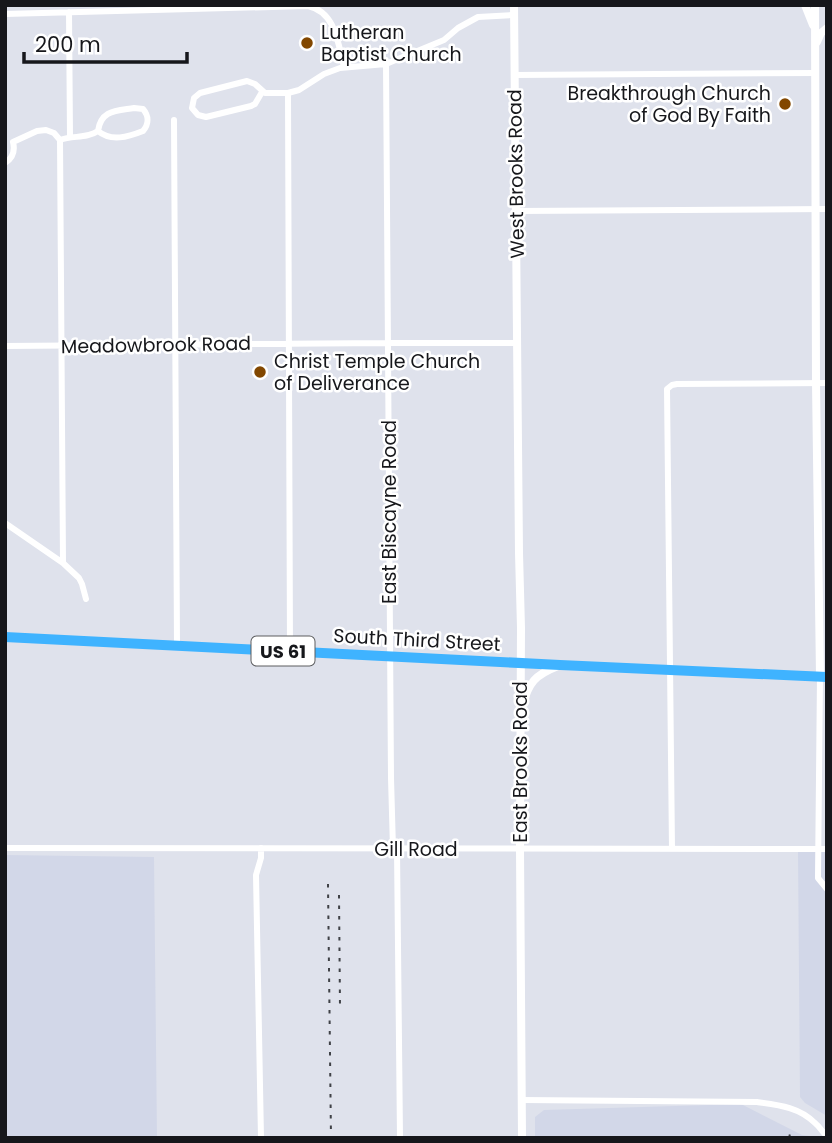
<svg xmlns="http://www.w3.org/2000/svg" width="832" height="1143" viewBox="0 0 832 1143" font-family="Poppins,sans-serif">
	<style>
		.built { fill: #d2d7e8 }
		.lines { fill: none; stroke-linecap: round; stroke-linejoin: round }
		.street { stroke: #fff; stroke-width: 6 }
		.secondary { stroke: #fff; stroke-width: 8 }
		.highway { stroke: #3fb3ff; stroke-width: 10 }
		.rail { stroke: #3f4146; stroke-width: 2; stroke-dasharray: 3.5 7; stroke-linecap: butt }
		.poi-dot { fill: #824700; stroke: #fff; stroke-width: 2.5 }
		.labels { text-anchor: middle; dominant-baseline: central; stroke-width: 5; stroke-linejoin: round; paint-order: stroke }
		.shield { fill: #fff; stroke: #5c5d5f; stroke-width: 2 }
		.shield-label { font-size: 18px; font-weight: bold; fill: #16171b }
		.poi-label { font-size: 19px; fill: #16171b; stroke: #fff; text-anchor: start }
		.street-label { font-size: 19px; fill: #16171b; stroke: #fff }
	</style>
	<rect width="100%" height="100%" fill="#dfe2ec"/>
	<path class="built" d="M798,852H827V1116L805,1103L800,1097Z
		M5,855L154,857L157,1138H5Z
		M741,1104L802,1135L827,1138H535V1117L544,1110Z"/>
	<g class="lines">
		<path class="street" d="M69,12L70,137
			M5,14L308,6C336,12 338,44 344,67
			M386,64L391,778L393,849
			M514,75L815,73
			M262,92L255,104L251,106L206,117L198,115L192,108L194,98L200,93L247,81L255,84L265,93H288L299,90L324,74L340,68L386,64L444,40L458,28L478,17L514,15
			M288,93L290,651
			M134,108L143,109C149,116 149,124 143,131C128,137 111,142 98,131C101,110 116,111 134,108Z
			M174,120L177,645
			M60,140L63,563
			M13,142L37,131L46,130L54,133L60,140C73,135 86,139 98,131
			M5,163C13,158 15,150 13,142
			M516,211L827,209
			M5,346L388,343H518
			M5,523L63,563L79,578L82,584L86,599
			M820,676L818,878L827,889
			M5,848L827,849
			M397,849L400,1138
			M672,849L667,389L672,385L677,384L827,383
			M522,1100L757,1102C779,1105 799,1107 815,1123C820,1127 822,1132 827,1136
			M261,1138L256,875L261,858V848"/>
		<path class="secondary" d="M514,5L519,553L521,628L520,849L522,1138
			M805,5L813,25
			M815,5L816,383L820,676
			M817,42L821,33L827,28
			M522,706C529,682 535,675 558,666"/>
		<path class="highway" d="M5,637L560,665L827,677"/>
		<path class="rail" d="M328,884L331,1138
			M339,895L340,1008
			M789,1138L790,1134"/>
	</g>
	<g class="poi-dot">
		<circle cx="307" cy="43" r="7"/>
		<circle cx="785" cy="104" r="7"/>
		<circle cx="260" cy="372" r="7"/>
	</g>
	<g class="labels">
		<rect class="shield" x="251.5" y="636.5" width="63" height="29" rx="5"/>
		<g class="shield-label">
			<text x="283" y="651">US 61</text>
		</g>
		<g class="poi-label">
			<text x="321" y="32">Lutheran<tspan x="321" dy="22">Baptist Church</tspan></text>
			<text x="771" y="93" text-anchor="end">Breakthrough Church<tspan x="771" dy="22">of God By Faith</tspan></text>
			<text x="274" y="361">Christ Temple Church<tspan x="274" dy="22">of Deliverance</tspan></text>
		</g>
		<g class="street-label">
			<text transform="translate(516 174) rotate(-91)">West Brooks Road</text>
			<text transform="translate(156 345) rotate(-1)">Meadowbrook Road</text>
			<text transform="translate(389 512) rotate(-90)">East Biscayne Road</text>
			<text transform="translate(417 640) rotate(3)">South Third Street</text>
			<text transform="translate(520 762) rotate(-90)">East Brooks Road</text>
			<text x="416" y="849">Gill Road</text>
		</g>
	</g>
	<rect width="832" height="1143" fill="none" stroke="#16171b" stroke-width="14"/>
	<path d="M24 52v10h163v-10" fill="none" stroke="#16171b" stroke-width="3.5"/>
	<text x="35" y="52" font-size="21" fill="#16171b" stroke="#ffffff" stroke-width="5" paint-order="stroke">200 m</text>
</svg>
